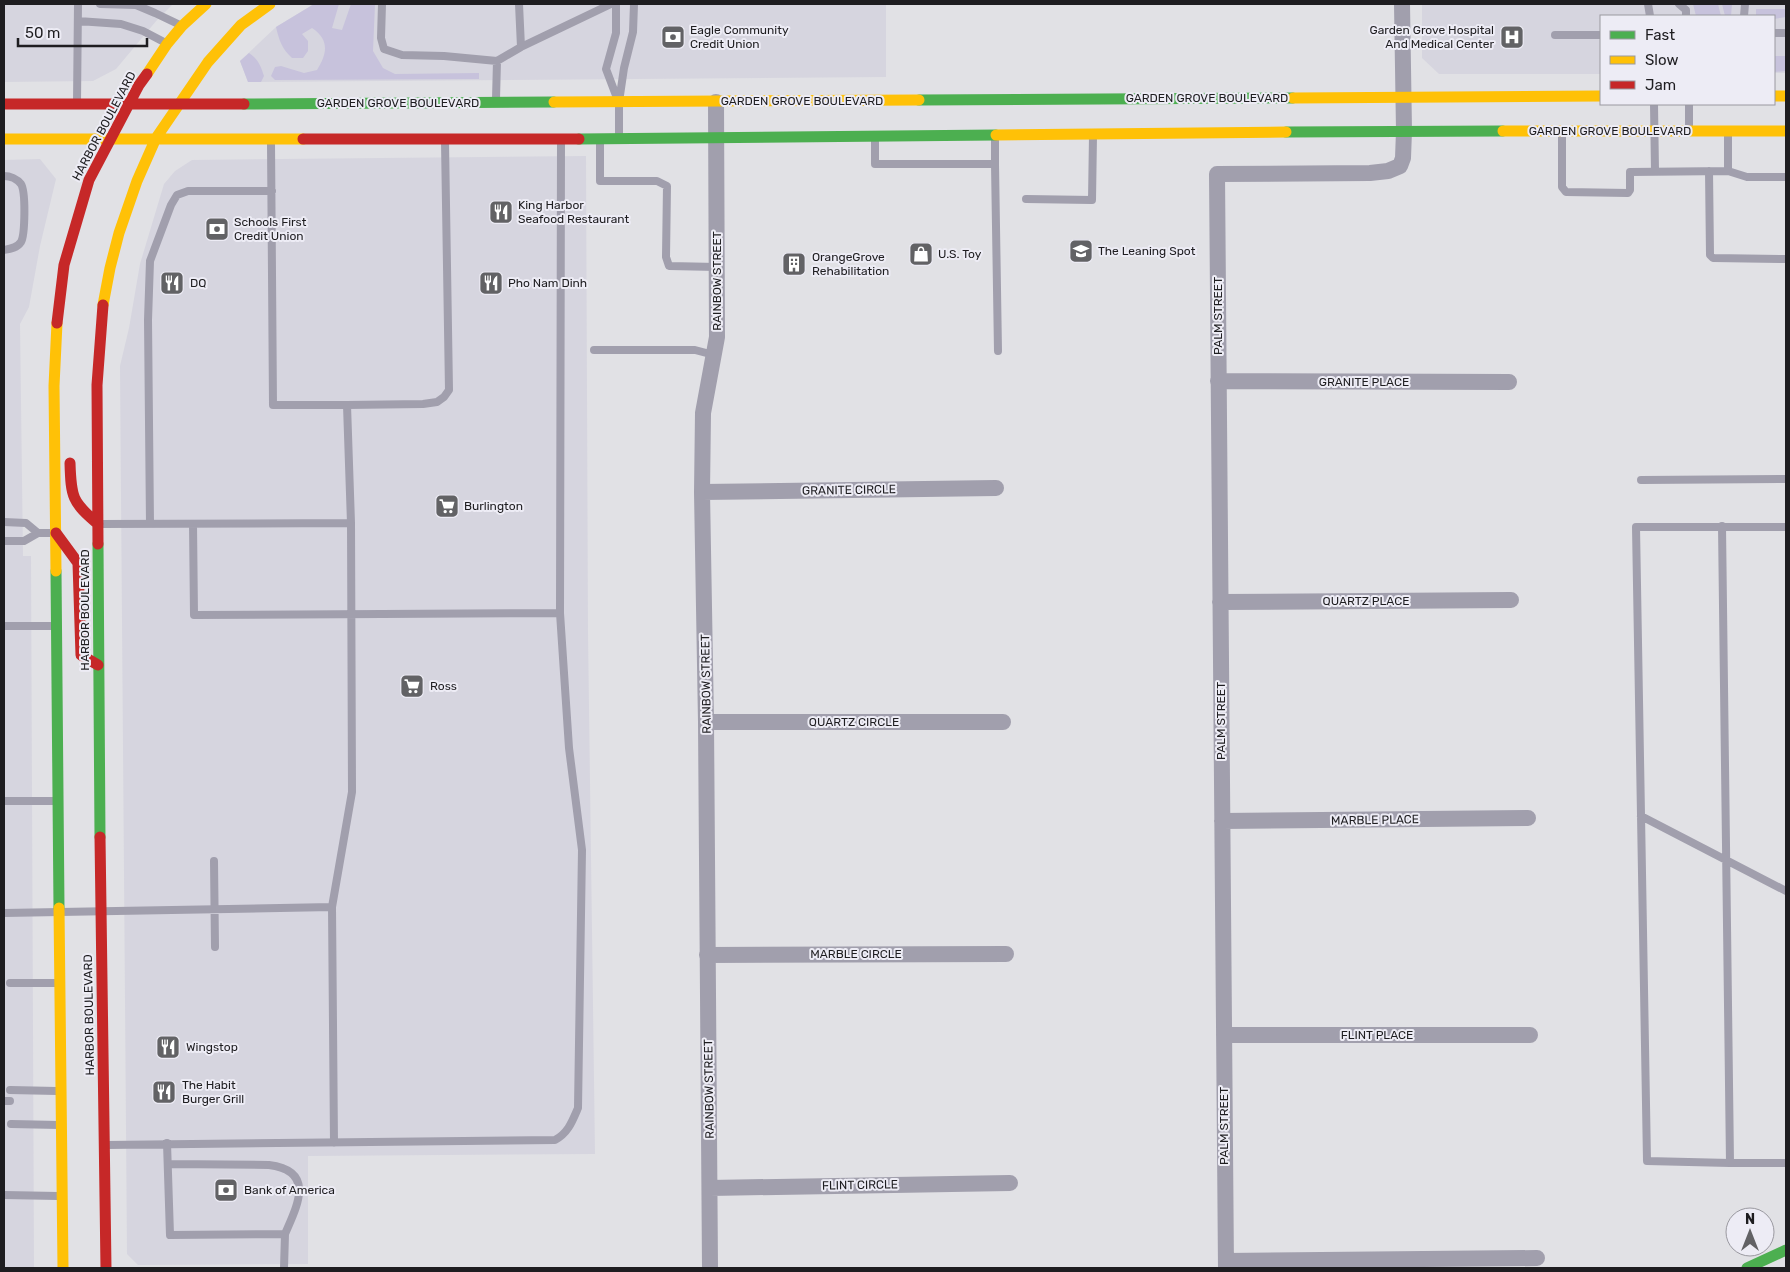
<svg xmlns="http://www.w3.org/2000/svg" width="1790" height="1272" viewBox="0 0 1790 1272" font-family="Rubik,sans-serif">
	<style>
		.built { fill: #d6d5df }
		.green { fill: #c7c2dc }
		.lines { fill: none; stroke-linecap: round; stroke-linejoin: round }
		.lane { stroke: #a19fad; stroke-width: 8 }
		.street { stroke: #a19fad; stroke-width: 16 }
		.fast { stroke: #4caf50; stroke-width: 11 }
		.slow { stroke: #ffc107; stroke-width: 11 }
		.jam { stroke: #c62828; stroke-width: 11 }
		.labels { text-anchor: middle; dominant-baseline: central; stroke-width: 4; stroke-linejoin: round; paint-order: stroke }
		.poi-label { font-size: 12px; fill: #1e1d20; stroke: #edecf5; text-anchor: start }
		.street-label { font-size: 12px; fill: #1e1d20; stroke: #edecf5 }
	</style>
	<rect width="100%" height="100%" fill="#e1e1e5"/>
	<path class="built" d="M4,4H173L157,20L116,69L93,81L4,82Z
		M314,4H886V77L248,82L240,61L276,27Z
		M1422,4H1786V73H1774V16H1601V74H1439L1422,58Z
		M586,156L588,633L595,1154L308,1156V1264L138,1265L127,1254L120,366L129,328L140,264L164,184L175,171L192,160Z
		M40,159L56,179L40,246L29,307L20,324L23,556H31L34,1268H4V160Z"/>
	<path class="green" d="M314,4H339L332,28L342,30L351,4H375L373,51L383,68L395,74L479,73V79L275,80L271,76L275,67L281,66L304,73L317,70C327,54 330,40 312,28L302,34L308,41V51L303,58H292C282,49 279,40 276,27Z
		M1693,4H1718L1721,16H1696Z
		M1722,4H1732L1731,16H1725Z
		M1756,9H1786V17L1774,19V16H1756Z
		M249,53C258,59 261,66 264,76L261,82H248L240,61Z
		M1774,56H1786V71L1774,72Z"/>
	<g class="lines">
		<path class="lane" d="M100,4L136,5L155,13L178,24
			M382,4L381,38L384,49L402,55L444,56L497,61
			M519,4L521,47L611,4
			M616,4V33L606,69L617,98
			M1648,4L1650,16
			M1679,4L1686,10V16
			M1744,16L1745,4
			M78,21L121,24L143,31L164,42
			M1774,33H1786
			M1555,35H1601
			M496,99L497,61L521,47
			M77,102L78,4
			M1654,104L1655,171
			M1689,104V127
			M1728,133V171L1747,177H1786
			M619,135V102L624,68L633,32L634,4
			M1562,135V187L1566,192L1628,193L1630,190V172L1728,171
			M995,138V164
			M875,141V164H995L998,351
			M600,142V181H657L667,186L666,257L669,266L717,267
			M271,143L273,405H347
			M1709,171L1710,255L1713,258L1786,259
			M4,176C10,176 17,179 21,184C26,192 25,235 21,242C17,248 10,249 4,250
			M1026,199L1092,200L1093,136
			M594,350H695L714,355
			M1641,480L1786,479
			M4,522L26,523L38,533
			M100,524L351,523
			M150,524L148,320L150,261L171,205L177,195L188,191H272
			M193,524L194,615L560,613
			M1722,526L1730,1163
			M1786,527H1636L1647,1161L1730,1163H1786
			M4,541H24L38,533H52
			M4,626H54
			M4,801H54
			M1641,816L1786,891
			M214,861L215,947
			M4,913L332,907
			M10,983H56
			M10,1090L57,1091
			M4,1101H10
			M11,1124L59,1125
			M167,1143L170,1235L285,1234L284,1268
			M334,1143L332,907L352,792L351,523L347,405L423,404L437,402L444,397L449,390L445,142
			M107,1145L555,1140C568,1133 572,1122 578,1108L582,850L569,748L560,613L561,142
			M168,1164L269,1165C316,1171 297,1206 285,1234
			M4,1195L58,1196"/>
		<path class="street" d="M1218,381L1509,382
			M702,492L996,488
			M1220,602L1511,600
			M706,722H1003
			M1222,821L1528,818
			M707,955L1006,954
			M1224,1035H1530
			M710,1188L1010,1183
			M1226,1261L1537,1258
			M710,1268L706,722L702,492L703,413L717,337L716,102
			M1226,1268L1217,174L1370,173L1388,171L1400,166L1403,158L1404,131L1402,4"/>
		<path class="fast" d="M919,100L1293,98
			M244,104L554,102
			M1286,132L1503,131
			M579,139L996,135
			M98,544L100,837
			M56,571L59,908
			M1747,1268L1786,1250"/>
		<path class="slow" d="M147,74L167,44L182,26L206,4
			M1774,96H1786
			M1293,98L1601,96
			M554,102L919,100
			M1503,131H1786
			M996,135L1286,132
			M4,139H303
			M103,305L110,268L119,233L137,181L156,138L208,62L241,25L270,4
			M56,571L54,386L57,323
			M59,908L63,1268"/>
		<path class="jam" d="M4,104H244
			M303,139H579
			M57,323L64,265L89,180L139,85L147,74
			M70,463C71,497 72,502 98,524
			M56,533L78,563L81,655L98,665
			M98,544L97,385L103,305
			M100,837L106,1268"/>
	</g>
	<defs>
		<g id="bank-square" transform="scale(1.25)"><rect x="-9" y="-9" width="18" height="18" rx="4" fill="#626265" stroke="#edecf5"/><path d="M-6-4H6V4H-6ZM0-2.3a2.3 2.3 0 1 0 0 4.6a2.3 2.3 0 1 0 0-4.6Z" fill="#fff"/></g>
		<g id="hospital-square" transform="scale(1.25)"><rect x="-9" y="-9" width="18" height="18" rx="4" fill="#626265" stroke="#edecf5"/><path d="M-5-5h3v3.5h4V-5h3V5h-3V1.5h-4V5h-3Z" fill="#fff"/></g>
		<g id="restaurant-square" transform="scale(1.25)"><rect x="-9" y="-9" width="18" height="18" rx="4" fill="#626265" stroke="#edecf5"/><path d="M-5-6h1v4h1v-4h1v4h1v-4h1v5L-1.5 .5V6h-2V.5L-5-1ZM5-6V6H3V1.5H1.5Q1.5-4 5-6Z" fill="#fff"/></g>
		<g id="school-square" transform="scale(1.25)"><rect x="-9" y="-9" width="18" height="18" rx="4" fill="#626265" stroke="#edecf5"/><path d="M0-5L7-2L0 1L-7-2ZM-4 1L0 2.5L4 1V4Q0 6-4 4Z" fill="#fff"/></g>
		<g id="shop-square" transform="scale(1.25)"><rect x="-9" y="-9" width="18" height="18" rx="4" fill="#626265" stroke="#edecf5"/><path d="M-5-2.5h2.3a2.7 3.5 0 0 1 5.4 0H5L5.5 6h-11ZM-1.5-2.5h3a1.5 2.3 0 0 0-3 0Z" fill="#fff"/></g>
		<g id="building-square" transform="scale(1.25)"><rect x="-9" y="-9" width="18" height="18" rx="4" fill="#626265" stroke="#edecf5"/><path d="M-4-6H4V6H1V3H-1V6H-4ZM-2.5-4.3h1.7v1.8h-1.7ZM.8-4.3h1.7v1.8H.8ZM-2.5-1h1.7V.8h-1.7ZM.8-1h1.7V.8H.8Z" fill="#fff"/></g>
		<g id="supermarket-square" transform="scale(1.25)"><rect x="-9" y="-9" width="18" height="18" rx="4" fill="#626265" stroke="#edecf5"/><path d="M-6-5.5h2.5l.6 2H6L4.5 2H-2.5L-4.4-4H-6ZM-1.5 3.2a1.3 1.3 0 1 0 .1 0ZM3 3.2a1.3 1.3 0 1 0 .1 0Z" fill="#fff"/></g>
	</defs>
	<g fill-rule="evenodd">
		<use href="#bank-square" x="673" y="37"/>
		<use href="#hospital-square" x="1512" y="37"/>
		<use href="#restaurant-square" x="501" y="212"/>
		<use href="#bank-square" x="217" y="229"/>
		<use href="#school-square" x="1081" y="251"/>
		<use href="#shop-square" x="921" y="254"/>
		<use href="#building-square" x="794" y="264"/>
		<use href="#restaurant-square" x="172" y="283"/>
		<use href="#restaurant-square" x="491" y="283"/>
		<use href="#supermarket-square" x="447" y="506"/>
		<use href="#supermarket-square" x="412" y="686"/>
		<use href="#restaurant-square" x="168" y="1047"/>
		<use href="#restaurant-square" x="164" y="1092"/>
		<use href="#bank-square" x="226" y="1190"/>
	</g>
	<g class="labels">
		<g class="poi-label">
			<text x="690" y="30">Eagle Community<tspan x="690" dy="14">Credit Union</tspan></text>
			<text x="1494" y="30" text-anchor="end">Garden Grove Hospital<tspan x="1494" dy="14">And Medical Center</tspan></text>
			<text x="518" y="205">King Harbor<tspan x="518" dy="14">Seafood Restaurant</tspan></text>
			<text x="234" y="222">Schools First<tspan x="234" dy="14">Credit Union</tspan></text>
			<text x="1098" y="251">The Leaning Spot</text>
			<text x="938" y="254">U.S. Toy</text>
			<text x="812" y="257">OrangeGrove<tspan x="812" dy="14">Rehabilitation</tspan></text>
			<text x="190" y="283">DQ</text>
			<text x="508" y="283">Pho Nam Dinh</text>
			<text x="464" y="506">Burlington</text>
			<text x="430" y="686">Ross</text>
			<text x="186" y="1047">Wingstop</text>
			<text x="182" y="1085">The Habit<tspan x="182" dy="14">Burger Grill</tspan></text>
			<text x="244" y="1190">Bank of America</text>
		</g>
		<g class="street-label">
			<text x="1207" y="98">GARDEN GROVE BOULEVARD</text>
			<text x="802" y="101">GARDEN GROVE BOULEVARD</text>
			<text x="398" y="103">GARDEN GROVE BOULEVARD</text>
			<text transform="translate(104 126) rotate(-62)">HARBOR BOULEVARD</text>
			<text x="1610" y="131">GARDEN GROVE BOULEVARD</text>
			<text transform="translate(717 281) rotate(-90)">RAINBOW STREET</text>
			<text transform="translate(1218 316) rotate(-90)">PALM STREET</text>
			<text x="1364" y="382">GRANITE PLACE</text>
			<text transform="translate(849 490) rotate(-1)">GRANITE CIRCLE</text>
			<text x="1366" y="601">QUARTZ PLACE</text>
			<text transform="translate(85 610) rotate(-90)">HARBOR BOULEVARD</text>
			<text transform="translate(706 684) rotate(-91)">RAINBOW STREET</text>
			<text transform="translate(1221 721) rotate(-90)">PALM STREET</text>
			<text x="854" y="722">QUARTZ CIRCLE</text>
			<text transform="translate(1375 820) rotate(-1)">MARBLE PLACE</text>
			<text x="856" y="954">MARBLE CIRCLE</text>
			<text transform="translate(89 1015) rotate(-91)">HARBOR BOULEVARD</text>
			<text x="1377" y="1035">FLINT PLACE</text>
			<text transform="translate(709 1089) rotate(-91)">RAINBOW STREET</text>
			<text transform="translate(1224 1126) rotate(-90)">PALM STREET</text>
			<text transform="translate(860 1185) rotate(-1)">FLINT CIRCLE</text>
		</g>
	</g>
	<rect width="1790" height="1272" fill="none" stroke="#1e1d20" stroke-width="10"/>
	<rect x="1600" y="15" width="175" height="90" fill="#edecf5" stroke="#9a99a0"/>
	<rect x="1610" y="31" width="25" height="8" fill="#4caf50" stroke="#9a99a0"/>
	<text x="1645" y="40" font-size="15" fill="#1e1d20">Fast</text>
	<rect x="1610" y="56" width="25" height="8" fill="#ffc107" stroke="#9a99a0"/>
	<text x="1645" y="65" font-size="15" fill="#1e1d20">Slow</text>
	<rect x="1610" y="81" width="25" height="8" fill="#c62828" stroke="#9a99a0"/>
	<text x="1645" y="90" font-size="15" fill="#1e1d20">Jam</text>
	<g transform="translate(1750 1232)"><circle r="24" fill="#edecf5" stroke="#9a99a0"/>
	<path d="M0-4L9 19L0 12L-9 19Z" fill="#626265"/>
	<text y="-8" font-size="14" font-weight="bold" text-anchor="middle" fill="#1e1d20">N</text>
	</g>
	<path d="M18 38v8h129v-8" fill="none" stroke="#1e1d20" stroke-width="2.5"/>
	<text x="25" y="38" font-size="15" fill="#1e1d20" stroke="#edecf5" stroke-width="4" paint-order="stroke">50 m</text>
</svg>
